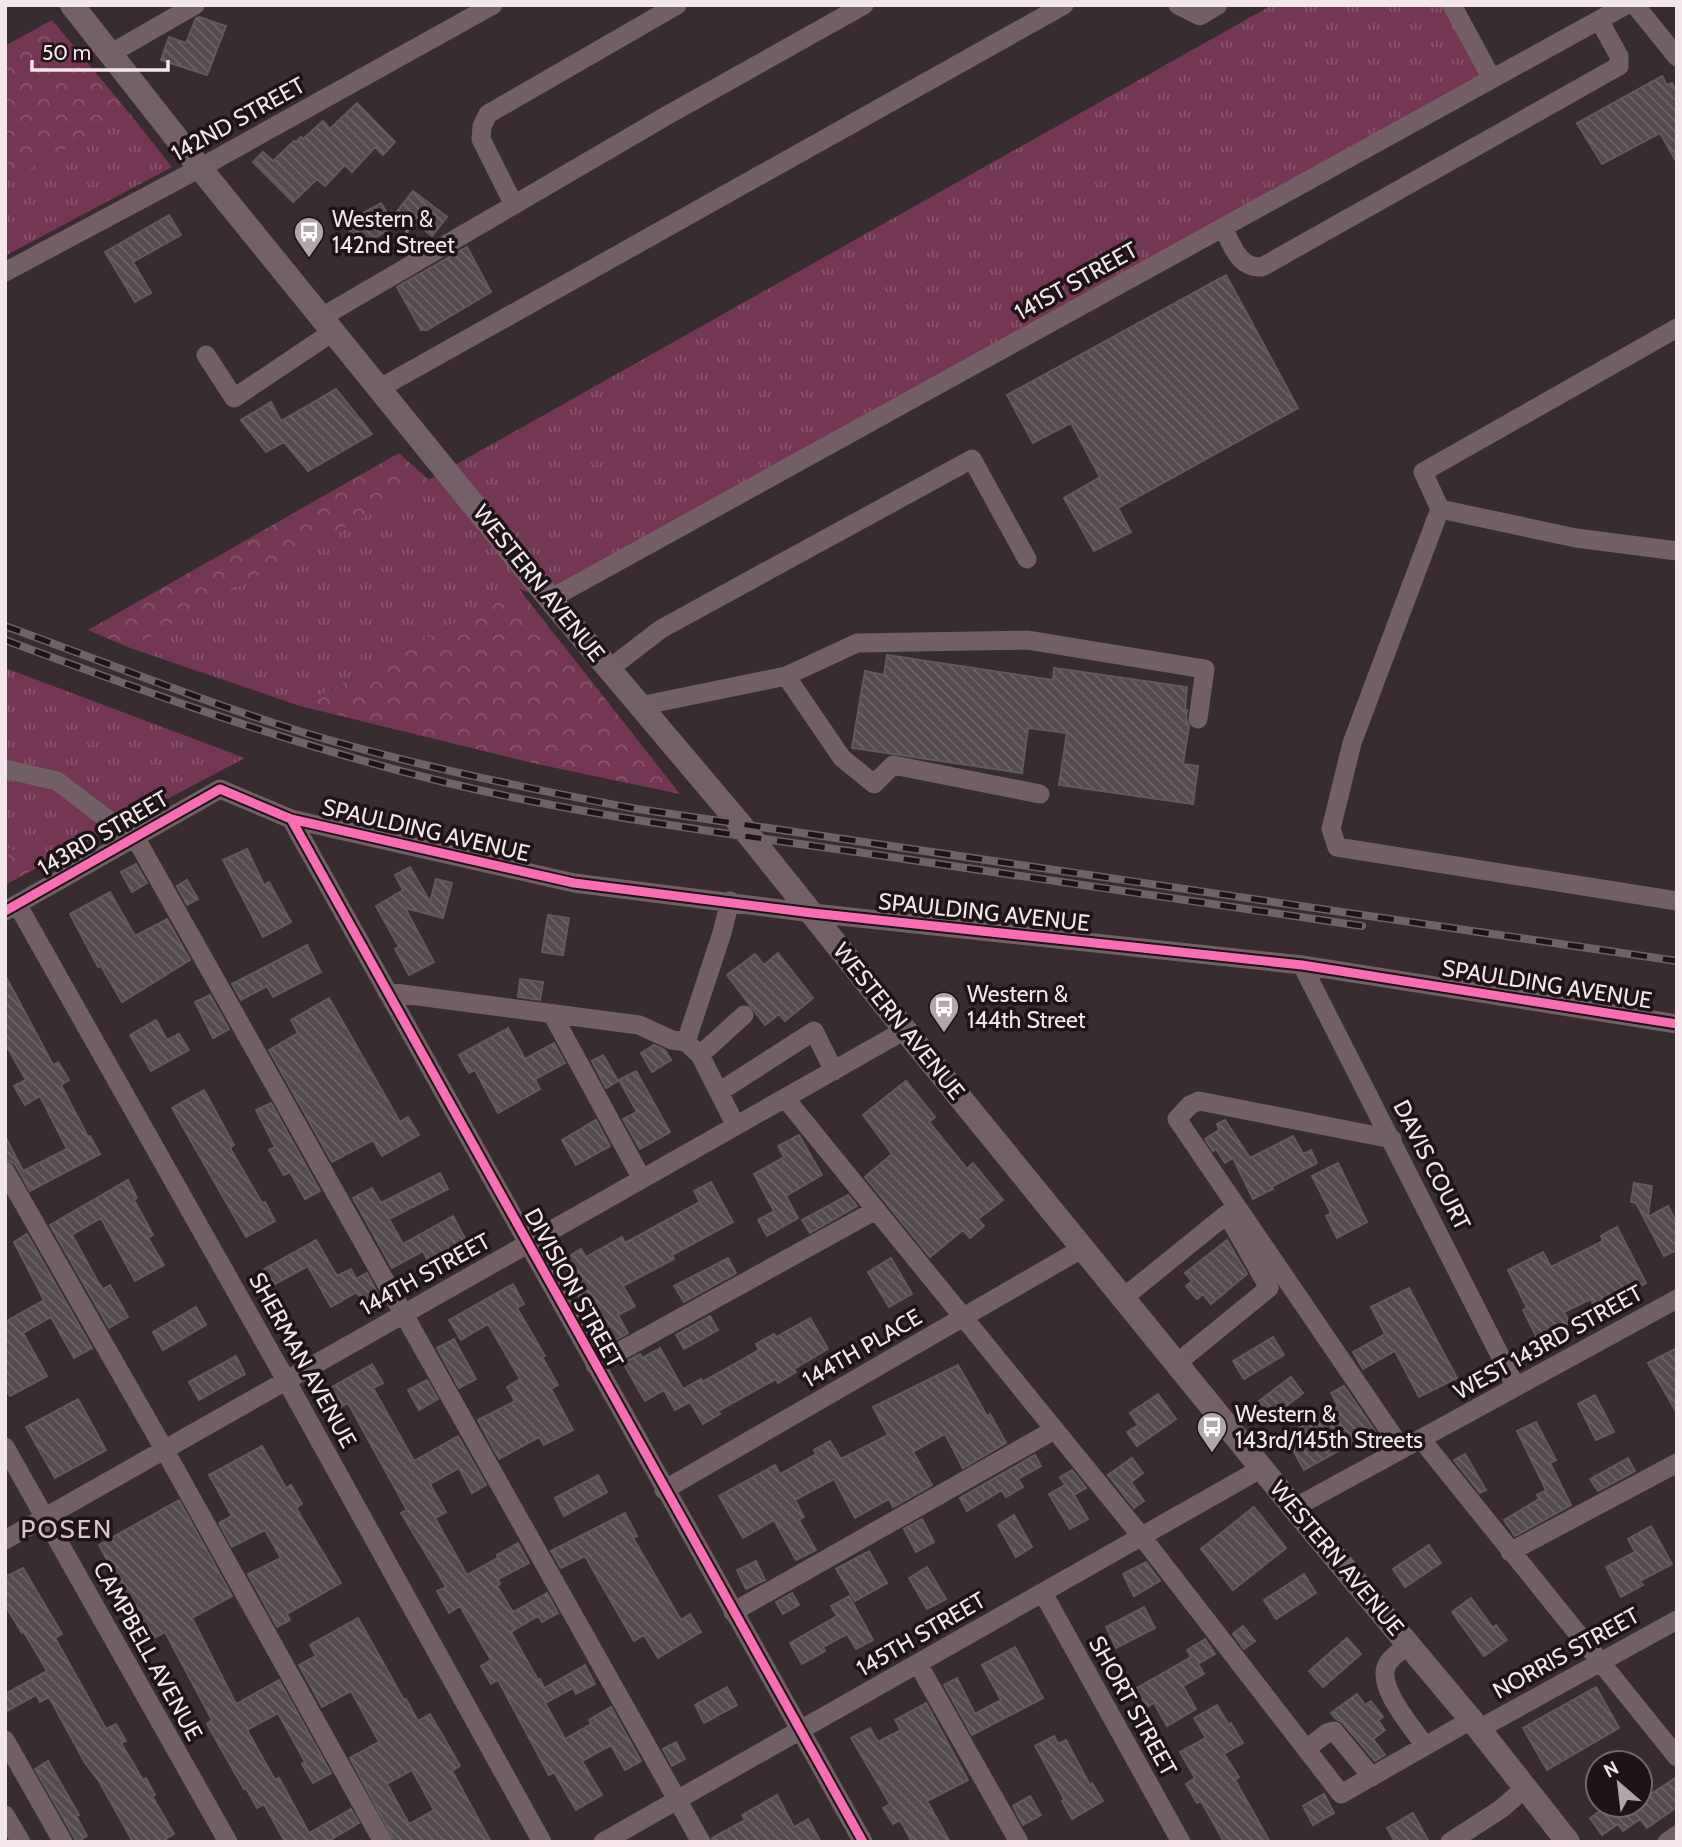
<svg xmlns="http://www.w3.org/2000/svg" width="1682" height="1847" viewBox="0 0 1682 1847" font-family="Cabin,sans-serif">
	<style>
		.grass { fill: url(#grass-tufts) }
		.forest { fill: url(#forest-crowns) }
		.building { fill: url(#building-back-hatch); stroke: #62595d; stroke-width: 2; fill-rule: evenodd }
		.lines { fill: none; stroke-linecap: round; stroke-linejoin: round }
		.path { stroke: #74666c; stroke-width: 3.5; stroke-dasharray: 5 5; stroke-linecap: butt }
		.minor { stroke: #736067; stroke-width: 19 }
		.major { stroke: #736068; stroke-width: 24 }
		.rail-casing { stroke: #6f6367; stroke-width: 8 }
		.rail { stroke: #1c1417; stroke-width: 5; stroke-dasharray: 16; stroke-linecap: butt }
		.cycleway-casing { stroke: #1c1417; stroke-width: 13 }
		.cycleway { stroke: #f96db3; stroke-width: 9 }
		.labels { text-anchor: middle; dominant-baseline: central; stroke-width: 7; stroke-linejoin: round; paint-order: stroke }
		.street-label { font-size: 23px; fill: #f3e7eb; stroke: #1c1417 }
		.poi-label { font-size: 23px; fill: #f3e7eb; stroke: #1c1417; text-anchor: start }
		.quarter-label { font-size: 26px; letter-spacing: 2px; fill: #dbc2cb; stroke: #1c1417 }
	</style>
	<defs>
		<pattern id="grass-tufts" width="24" height="20" patternUnits="userSpaceOnUse" patternTransform="scale(1.75)"><rect width="24" height="20" fill="#743753"/><path d="M3 7l-1-3M5 7V3M7 7l1-3M15 17l-1-3M17 17v-4M19 17l1-3" fill="none" stroke="#88546c"/></pattern>
		<pattern id="forest-crowns" width="20" height="18" patternUnits="userSpaceOnUse" patternTransform="scale(1.75)"><rect width="20" height="18" fill="#743753"/><path d="M2 6a3 3 0 1 1 6 0M12 15a3 3 0 1 1 6 0" fill="none" stroke="#88546c"/></pattern>
		<pattern id="building-back-hatch" width="6" height="6" patternUnits="userSpaceOnUse" patternTransform="scale(1.75)"><rect width="6" height="6" fill="#544b4e"/><path d="M-1 5l2 2M0 0l6 6M5-1l2 2" fill="none" stroke="#6d6568"/></pattern>
	</defs>
	<rect width="100%" height="100%" fill="#372c30"/>
	<path class="grass" d="M1272,5H1451L1492,79L550,599L519,589L300,706L130,648Z
		M130,114L172,167L5,256V182Z
		M5,668L245,758L44,864L5,847Z"/>
	<path class="forest" d="M52,20L130,114L5,182V46Z
		M399,453L429,480L130,648L88,630Z
		M519,589L680,794L537,764L300,706Z
		M5,847L44,864L5,885Z"/>
	<path class="building" d="M199,17L226,26L207,75L161,60L169,37L186,43L196,18Z
		M1662,76L1667,85L1672,83L1677,91V163L1660,133L1602,164L1577,123Z
		M357,103L395,142L383,155L375,147L352,172L345,165L325,186L317,179L293,202L253,162L263,152L273,161L294,141L296,142L301,137L303,139L323,121L330,129Z
		M413,191L447,217L432,236L410,219L359,246L345,223L381,203L391,219Z
		M169,215L181,235L133,262L151,293L135,302L105,252Z
		M467,247L491,292L427,330H421L397,287Z
		M1226,275L1298,408L1118,508L1131,532L1094,551L1064,498L1100,477L1071,423L1033,443L1007,395Z
		M336,389L372,434L308,471L284,442L266,452L241,420L271,402L281,421Z
		M887,655L1053,680L1054,668L1187,687L1185,710H1187L1186,718L1189,726L1183,764L1198,766L1193,804L1059,785L1067,733L1028,728L1022,773L852,748L865,671L884,675Z
		M247,849L264,885L269,882L291,922L263,937L223,860Z
		M136,864L147,883L132,892L121,872Z
		M410,867L430,902L436,879L452,883L443,918L405,908L434,962L409,975L395,949L399,947L376,906L403,890L395,875Z
		M187,880L198,899L187,905L177,886Z
		M110,892L135,936L167,919L190,960L122,1002L101,966L98,967L70,914Z
		M548,915L569,918L563,955L542,952Z
		M307,945L321,972L273,997L267,986L241,1000L232,984Z
		M778,953L813,998L785,1021L779,1014L765,1025L727,975L755,954L764,965Z
		M5,975L53,1065L58,1062L69,1080L61,1085L88,1137L90,1136L100,1154L30,1191L15,1164L5,1159V1136L23,1171L67,1149L40,1096L25,1105L14,1086L26,1080L5,1043Z
		M520,979L543,982L540,1000L518,997Z
		M210,995L229,1029L213,1038L195,1002Z
		M329,998L400,1122L408,1117L419,1135L382,1156L373,1140L332,1162L269,1050L298,1033L291,1020Z
		M156,1020L167,1040L179,1034L189,1050L151,1071L130,1035Z
		M508,1028L525,1059L554,1043L565,1063L535,1079L540,1089L498,1113L475,1070L469,1073L459,1055Z
		M654,1045L665,1050L671,1060L652,1072L641,1053Z
		M603,1055L618,1081L606,1088L592,1061Z
		M636,1071L670,1132L640,1149L623,1119L637,1112L619,1080Z
		M906,1081L935,1117L929,1122L967,1169L973,1163L1003,1200L978,1219L984,1226L970,1238L963,1230L930,1257L865,1177L892,1154L863,1115Z
		M204,1090L234,1145L230,1148L262,1203L265,1202L275,1221L246,1237L172,1108Z
		M271,1103L320,1191L305,1199L290,1172L284,1175L269,1150L275,1147L256,1110Z
		M596,1120L610,1146L576,1165L562,1140Z
		M1225,1120L1250,1158L1293,1136L1303,1154L1311,1150L1317,1163L1271,1187L1273,1189L1253,1199L1233,1158L1225,1163L1216,1149L1213,1151L1205,1139L1219,1130L1217,1124Z
		M799,1135L822,1175L786,1196L798,1218L767,1236L758,1220L774,1211L754,1174L784,1157L778,1146Z
		M1338,1163L1367,1222L1337,1238L1326,1216L1331,1213L1312,1176Z
		M440,1173L448,1189L389,1219L403,1244L453,1216L467,1242L429,1263L423,1251L392,1268L353,1198L372,1188L381,1203Z
		M128,1180L137,1198L134,1200L153,1235L148,1238L164,1265L135,1281L101,1218L72,1235L98,1282L103,1289L110,1285L128,1317L109,1328L50,1225Z
		M711,1182L733,1222L672,1255L674,1259L623,1286L635,1306L618,1315L628,1333L610,1343L594,1313L589,1315L569,1279L572,1278L562,1260L581,1249L586,1257L622,1237L625,1243L700,1202L694,1191Z
		M1634,1183L1652,1186L1648,1217L1668,1206L1677,1224V1250L1664,1256L1636,1203L1631,1202Z
		M848,1195L857,1206L810,1233L802,1220Z
		M1617,1227L1646,1283L1630,1292L1627,1287L1593,1304L1591,1299L1564,1312L1570,1323L1538,1340L1523,1310L1527,1308L1508,1270L1543,1252L1551,1267L1603,1241L1601,1236Z
		M27,1234L92,1348L74,1358L51,1317L23,1333L47,1376L10,1396L5,1388V1322L44,1300L14,1242Z
		M316,1240L337,1276L351,1269L356,1279L367,1273L380,1298L365,1306L357,1292L331,1307L308,1266L270,1287L261,1271Z
		M1227,1240L1247,1274L1211,1304L1203,1294L1197,1299L1186,1286L1192,1281L1185,1273Z
		M728,1258L736,1273L684,1302L674,1286Z
		M891,1258L912,1294L889,1307L868,1272Z
		M513,1284L524,1304L517,1308L545,1356L542,1357L558,1385L551,1389L573,1430L544,1445L539,1437L499,1459L478,1420L515,1401L507,1387L520,1379L488,1324L461,1340L449,1320Z
		M1409,1288L1457,1378L1419,1397L1395,1351L1363,1369L1353,1352L1385,1334L1371,1307Z
		M196,1307L206,1325L163,1350L153,1332Z
		M710,1316L718,1330L684,1349L676,1335Z
		M810,1318L828,1349L794,1369L796,1372L778,1383L776,1379L718,1411L720,1414L703,1424L690,1402L675,1410L664,1390L645,1401L623,1363L640,1354L642,1358L660,1348L683,1389L701,1379L702,1382L759,1350L756,1344L774,1334L776,1337Z
		M1273,1337L1284,1355L1244,1379L1233,1361Z
		M454,1339L476,1379L459,1388L437,1348Z
		M1677,1348V1413L1648,1363Z
		M236,1356L245,1374L199,1400L189,1382Z
		M372,1364L383,1383L373,1388L414,1461L458,1436L486,1485L472,1493L459,1468L430,1484L446,1512L435,1518L467,1575L498,1558L497,1555L518,1543L529,1563L498,1579L500,1584L497,1586L513,1612L547,1593L558,1613L542,1622L538,1616L511,1632L538,1680L540,1679L544,1688L585,1665L595,1684L576,1694L573,1688L545,1703L565,1739L591,1724L589,1720L611,1707L641,1761L625,1770L611,1745L582,1761L602,1795L576,1810L554,1772L549,1775L498,1680L491,1684L481,1666L491,1660L460,1606L449,1613L437,1591L446,1587L401,1513L407,1510L348,1403L331,1412L320,1394Z
		M958,1365L987,1416L990,1414L1006,1443L963,1468L945,1434L913,1452L932,1485L893,1507L889,1499L855,1518L834,1479L795,1500L804,1517L799,1520L816,1550L796,1560L774,1520L743,1538L719,1496L775,1465L780,1474L816,1454L814,1450L830,1441L841,1459L888,1435L873,1407Z
		M1291,1377L1303,1393L1272,1417L1259,1401Z
		M427,1380L438,1399L419,1410L408,1390Z
		M1344,1386L1375,1431L1304,1470L1285,1436L1338,1406L1331,1393Z
		M1158,1394L1176,1419L1137,1446L1127,1432L1138,1425L1130,1413Z
		M1595,1395L1614,1432L1596,1440L1578,1404Z
		M78,1399L106,1450L55,1478L26,1427Z
		M1536,1422L1556,1460L1550,1463L1571,1505L1515,1536L1504,1520L1539,1499L1537,1495L1546,1490L1517,1431Z
		M262,1446L286,1488L291,1485L302,1504L296,1508L341,1583L287,1614L290,1620L277,1627L248,1574L281,1558L265,1530L232,1547L219,1523L232,1516L209,1475Z
		M1465,1454L1486,1490L1480,1493L1454,1460Z
		M1035,1455L1041,1466L1018,1479L1023,1487L1006,1497L1002,1490L967,1511L960,1498Z
		M1132,1458L1143,1473L1131,1482L1144,1501L1134,1508L1108,1475Z
		M1628,1458L1635,1471L1598,1491L1590,1479Z
		M1072,1470L1086,1488L1074,1495L1088,1519L1070,1529L1049,1494L1065,1485L1060,1477Z
		M598,1475L607,1492L564,1516L555,1498Z
		M179,1500L232,1596L192,1618L236,1704L279,1680L331,1773L313,1783L302,1764L305,1762L278,1713L247,1730L275,1780L279,1778L309,1833L351,1809L359,1823L327,1842H285L264,1804L257,1808L246,1788L244,1789L207,1724L212,1720L165,1632L143,1644L107,1578L114,1573L99,1545Z
		M1254,1507L1286,1548L1233,1590L1201,1549Z
		M625,1513L637,1536L633,1538L681,1620L690,1614L701,1632L658,1658L644,1635L634,1641L585,1556L561,1568L551,1551Z
		M1014,1515L1032,1547L1016,1557L998,1525Z
		M922,1519L934,1542L916,1552L904,1529Z
		M1651,1526L1672,1564L1640,1581L1643,1585L1621,1597L1606,1567L1635,1552L1628,1539Z
		M1429,1545L1441,1563L1405,1587L1393,1569Z
		M869,1551L887,1583L855,1601L836,1569Z
		M756,1561L765,1580L746,1589L737,1570Z
		M1146,1562L1160,1581L1134,1596L1123,1574Z
		M927,1567L946,1599L927,1609L909,1578Z
		M23,1568L62,1634L55,1638L106,1729L116,1724L126,1741L121,1743L143,1780L146,1778L155,1795L152,1796L174,1834L161,1842H133L99,1781L85,1763L49,1697L40,1702L36,1695L5,1712V1694L47,1671L24,1632L22,1633L5,1605V1577Z
		M1304,1574L1316,1593L1276,1619L1264,1600Z
		M792,1593L799,1605L783,1614L776,1602Z
		M849,1596L873,1640L856,1649L847,1634L823,1647L825,1651L802,1664L790,1643L837,1616L831,1606Z
		M1471,1598L1493,1628L1496,1625L1507,1640L1484,1656L1452,1612Z
		M1144,1607L1155,1628L1116,1648L1106,1627Z
		M358,1618L404,1700L406,1699L418,1721L430,1714L451,1750L460,1766L452,1771L491,1842H395L350,1758L379,1742L351,1691L322,1707L299,1665L316,1656L310,1645ZM412,1770L434,1810L409,1824L387,1784Z
		M1243,1626L1255,1641L1244,1649L1233,1634Z
		M1347,1638L1361,1654L1323,1687L1309,1671Z
		M1205,1639L1215,1654L1198,1664L1204,1674L1183,1686L1196,1709L1167,1726L1154,1703L1147,1707L1137,1688L1191,1657L1187,1650Z
		M1015,1647L1043,1698L972,1735L944,1685L957,1678L975,1714L1001,1700L982,1665Z
		M727,1687L737,1705L704,1723L695,1705Z
		M1596,1687L1619,1728L1547,1770L1523,1728Z
		M1357,1694L1365,1705L1371,1701L1383,1717L1378,1720L1385,1730L1373,1739L1385,1755L1375,1761L1343,1723L1336,1719L1331,1713Z
		M926,1703L968,1780L927,1801L950,1842H912L900,1820L893,1824L883,1808L890,1804L851,1738L870,1728L878,1742L901,1730L895,1720Z
		M1217,1705L1229,1725L1231,1723L1243,1743L1224,1754L1239,1777L1235,1780L1270,1842H1224L1201,1801L1197,1803L1186,1784L1195,1778L1180,1752L1206,1738L1194,1718Z
		M1054,1736L1058,1744L1066,1740L1090,1785L1092,1783L1103,1801L1072,1819L1062,1801L1064,1799L1035,1746Z
		M676,1742L685,1759L672,1766L663,1749Z
		M48,1761L79,1815L76,1816L87,1836L77,1842L35,1769Z
		M1677,1777V1807L1647,1828L1640,1819L1623,1831L1618,1824L1602,1835L1590,1818L1609,1805H1640V1801Z
		M1324,1794L1334,1813L1313,1825L1303,1806Z
		M777,1795L794,1827L808,1819L821,1842H713L712,1838L745,1820L742,1815Z
		M1030,1796L1041,1815L1023,1825L1013,1806Z
		M1413,1813L1429,1842H1395L1387,1828Z"/>
	<g class="lines">
		<path class="path" d="M407,248L400,239L413,224L417,227"/>
		<path class="minor" d="M1178,5L1200,16L1218,5
			M1452,5L1492,79
			M1635,5L1677,57
			M110,54L195,5
			M514,205L481,139L482,126L488,114L677,5
			M1223,228C1233,246 1238,268 1262,267L1619,66V56L1599,20
			M5,272L200,168L493,5
			M322,317L666,116L864,5
			M1677,328L1423,472L1440,509L1352,743L1331,829L1337,847L1677,901
			M206,355L234,398L334,331
			M380,388L1064,5
			M1440,509L1576,538L1677,551
			M550,599L1626,5
			M609,669L661,629L972,459L1027,559
			M786,676L842,758L874,784L893,765L1040,794
			M640,706L786,676L857,643L1028,640L1205,669L1198,719
			M5,769L57,781L107,819L135,837L701,1842
			M291,819L574,883L812,913L1302,965L1677,1024
			M730,901L722,933L686,1042L700,1055L736,1126
			M17,904L286,1380L542,1842
			M5,911L220,789L291,819L863,1842
			M1302,965L1516,1387
			M387,992L639,1025L672,1040L686,1042
			M552,1014L642,1179
			M700,1055L744,1015
			M719,1092L814,1031L834,1071
			M785,1098L1142,1537L1341,1794L1471,1720
			M1392,1139L1199,1101L1190,1105L1177,1119L1402,1449
			M5,1171L164,1449L383,1842
			M1123,1298L1227,1214L1269,1288L1177,1363
			M595,1365L876,1210
			M1421,1439L1677,1757
			M5,1447L228,1842
			M664,1490L1083,1248
			M1294,1508L1677,1299
			M5,1540L905,1030
			M1510,1552L1677,1463
			M1043,1593L1181,1842
			M733,1612L1054,1430
			M1409,1645C1402,1650 1392,1656 1388,1663C1374,1685 1413,1728 1425,1746
			M918,1664L1019,1842
			M1479,1729L1677,1620
			M5,1740L63,1842
			M1306,1749L1327,1733L1334,1731L1372,1777
			M5,1815L21,1842
			M603,1842L1262,1468
			M1450,1842L1501,1809L1525,1788
			M1667,1842L1677,1835"/>
		<path class="major" d="M72,5L200,168L550,599L740,824L905,1030L1294,1508L1479,1729L1568,1842"/>
		<g class="rail-casing">
			<path id="rail" d="M5,626C105,662 204,702 305,733C412,765 521,787 631,808L1677,961
				M5,640C148,693 295,746 444,782C577,814 714,832 850,851C1020,876 1191,901 1362,926"/>
		</g>
		<use href="#rail" class="rail"/>
		<g class="cycleway-casing">
			<path id="cycleway" d="M291,819L574,883L812,913L1302,965L1677,1024
				M5,911L220,789L291,819L863,1842"/>
		</g>
		<use href="#cycleway" class="cycleway"/>
	</g>
	<defs>
		<g id="bus-pin" transform="scale(1.575)"><path d="M0 17L-7.5 6A9.5 9.5 0 1 1 7.5 6Z" fill="#b1a6aa" stroke="#1c1417"/><path d="M-5-6H5V4H4V6H2V4H-2V6H-4V4H-5ZM-3.5-4V0h7V-4ZM-3.5 1.2v1.5H-2V1.2ZM2 1.2v1.5H3.5V1.2Z" fill="#fff"/></g>
	</defs>
	<g fill-rule="evenodd">
		<use href="#bus-pin" x="309" y="232"/>
		<use href="#bus-pin" x="944" y="1007"/>
		<use href="#bus-pin" x="1212" y="1427"/>
	</g>
	<g class="labels">
		<g class="street-label">
			<text transform="translate(238 119) rotate(-29)">142ND STREET</text>
			<text transform="translate(1076 281) rotate(-29)">141ST STREET</text>
			<text transform="translate(539 583) rotate(51)">WESTERN AVENUE</text>
			<text transform="translate(426 830) rotate(13)">SPAULDING AVENUE</text>
			<text transform="translate(103 833) rotate(-30)">143RD STREET</text>
			<text transform="translate(984 912) rotate(6)">SPAULDING AVENUE</text>
			<text transform="translate(1547 984) rotate(9)">SPAULDING AVENUE</text>
			<text transform="translate(899 1021) rotate(51)">WESTERN AVENUE</text>
			<text transform="translate(1432 1165) rotate(63)">DAVIS COURT</text>
			<text transform="translate(425 1274) rotate(-29)">144TH STREET</text>
			<text transform="translate(574 1288) rotate(61)">DIVISION STREET</text>
			<text transform="translate(1548 1342) rotate(-29)">WEST 143RD STREET</text>
			<text transform="translate(862 1348) rotate(-30)">144TH PLACE</text>
			<text transform="translate(303 1360) rotate(61)">SHERMAN AVENUE</text>
			<text transform="translate(1337 1558) rotate(50)">WESTERN AVENUE</text>
			<text transform="translate(921 1634) rotate(-30)">145TH STREET</text>
			<text transform="translate(148 1651) rotate(61)">CAMPBELL AVENUE</text>
			<text transform="translate(1566 1653) rotate(-29)">NORRIS STREET</text>
			<text transform="translate(1133 1706) rotate(61)">SHORT STREET</text>
		</g>
		<g class="poi-label">
			<text x="332" y="219">Western &amp;<tspan x="332" dy="26">142nd Street</tspan></text>
			<text x="967" y="994">Western &amp;<tspan x="967" dy="26">144th Street</tspan></text>
			<text x="1235" y="1414">Western &amp;<tspan x="1235" dy="26">143rd/145th Streets</tspan></text>
		</g>
		<g class="quarter-label">
			<text x="67" y="1529">POSEN</text>
		</g>
	</g>
	<rect width="1682" height="1847" fill="none" stroke="#f3e7eb" stroke-width="14"/>
	<g transform="translate(1619 1784) rotate(332)"><circle r="33" fill="#1c1417" stroke="#72686c" stroke-width="2"/>
	<path d="M0-5L12 26L0 18L-12 26Z" fill="#b1a6aa"/>
	<text y="-10" font-size="19" font-weight="bold" text-anchor="middle" fill="#f3e7eb">N</text>
	</g>
	<path d="M32 60v10h136v-10" fill="none" stroke="#f3e7eb" stroke-width="3.5"/>
	<text x="42" y="60" font-size="21" fill="#f3e7eb" stroke="#1c1417" stroke-width="5" paint-order="stroke">50 m</text>
</svg>
